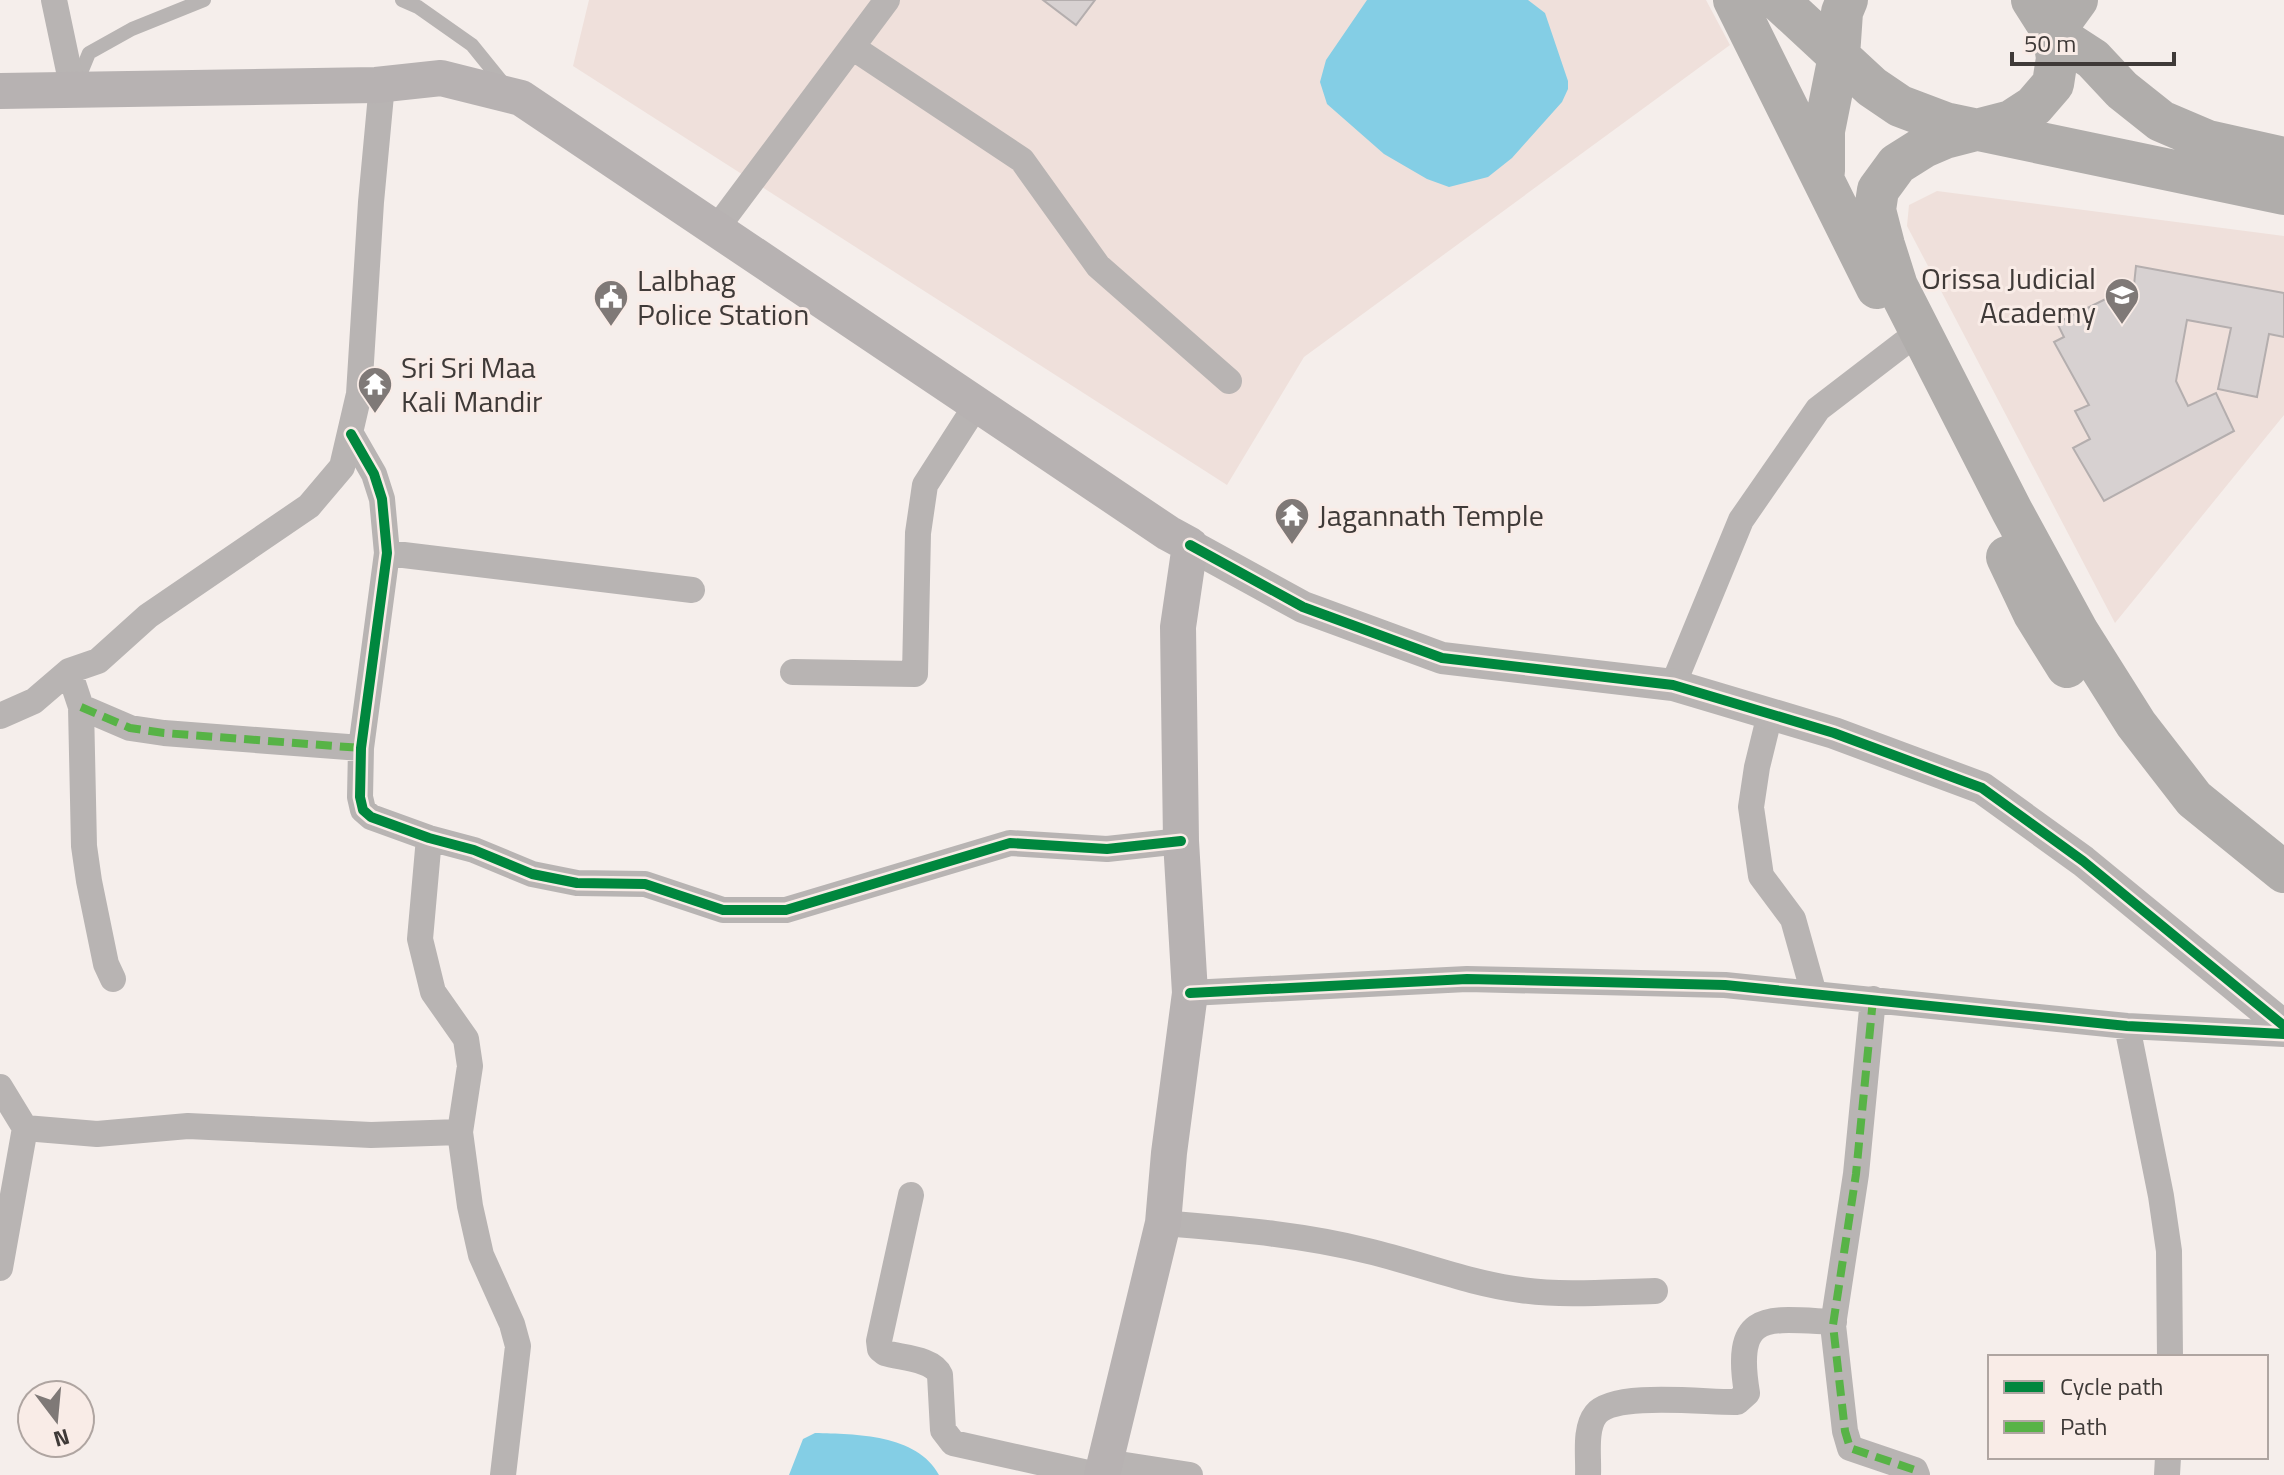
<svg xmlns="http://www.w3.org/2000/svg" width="2284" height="1475" viewBox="0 0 2284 1475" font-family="'Titillium Web',sans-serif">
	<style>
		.built { fill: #efe0db }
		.water { fill: #84cee5 }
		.building { fill: #d7d1d1; stroke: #b4aeae; stroke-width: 2 }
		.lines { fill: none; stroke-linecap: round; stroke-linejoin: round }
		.service { stroke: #b8b4b3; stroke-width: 14 }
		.minor { stroke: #b8b4b3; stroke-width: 26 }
		.tertiary { stroke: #b8b4b3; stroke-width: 32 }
		.secondary { stroke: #b7b2b2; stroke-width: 36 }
		.primary { stroke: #b0adab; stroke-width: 42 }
		.quiet { stroke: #57b346; stroke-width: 8; stroke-dasharray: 16 8; stroke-linecap: butt }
		.cycleway-casing { stroke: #f9ece7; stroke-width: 15 }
		.cycleway { stroke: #00873e; stroke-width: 10 }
		.labels { text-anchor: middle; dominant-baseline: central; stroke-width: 6; stroke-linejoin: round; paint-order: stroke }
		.poi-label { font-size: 30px; fill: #3f3a38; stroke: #f9ece7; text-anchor: start }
	</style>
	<rect width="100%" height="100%" fill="#f5eeeb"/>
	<path class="built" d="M589,0H1706L1730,45L1304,357L1227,485L573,66Z
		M1937,191L2284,236V415L2115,623L1907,226L1909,205Z"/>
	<path class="water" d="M1367,0H1528L1545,13L1568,81V89L1562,102L1512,158L1488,177L1449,187L1427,179L1384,154L1327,104L1320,82L1326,60Z
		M815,1433C855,1434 917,1434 939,1475H789L803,1439Z"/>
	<path class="building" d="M1043,0H1095L1076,25Z
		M2136,266L2284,293V337L2269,334L2257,397L2218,389L2231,328L2187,320L2176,381L2188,406L2216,393L2234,431L2104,501L2073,448L2090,439L2075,411L2089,405L2054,342L2064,337L2057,323L2134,285Z"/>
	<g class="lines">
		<path class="service" d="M402,0L418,7L472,45L506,87
			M75,87L89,53L132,29L204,0"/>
		<path class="minor" d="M54,0L73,90
			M852,47L1022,160L1098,266L1229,381
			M716,229L887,0
			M351,434L374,474L382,499L387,553L361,748L360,797L363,810L371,817L429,838L474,850L532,874L577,883L645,884L723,910H786L1010,843L1107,849L1181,841
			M387,553L692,590
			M69,671L81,707L84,846L89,881L106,964L113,979
			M793,672L915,674L918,533L925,485L977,404
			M1673,685L1741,520L1818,409L1904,343
			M81,707L130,728L164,733L361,748
			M1770,714L1757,767L1751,807L1761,876L1793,919L1814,994
			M0,716L34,701L69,671L98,661L148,616L309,506L342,467L359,394L371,202L382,84
			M429,838L420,939L433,992L466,1039L470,1066L460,1132L470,1206L481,1255L512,1324L518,1346L503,1475
			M1190,993L1467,979L1725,985L2127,1026L2284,1034
			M1873,999L1856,1174L1833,1325L1845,1431L1850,1448L1915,1470L1917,1475
			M2127,1026L2161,1196L2169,1251L2170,1357
			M0,1087L25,1128
			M911,1195L879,1341L880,1349L885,1353C901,1358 933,1358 940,1375L943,1430L953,1443L1097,1475
			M1163,1223C1232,1229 1301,1234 1368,1251C1419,1263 1468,1283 1521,1290C1565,1296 1610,1292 1655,1291
			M0,1268L25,1128L97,1134L188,1126L371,1135L460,1132
			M1106,1462L1190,1475
			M1588,1475C1589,1457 1584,1429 1596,1414C1615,1391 1708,1403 1737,1402L1747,1393C1733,1309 1768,1319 1834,1322
			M2167,1475L2168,1457"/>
		<path class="tertiary" d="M1190,545L1303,607L1442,658L1673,685L1834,733L1982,788L2083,861L2284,1026"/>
		<path class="secondary" d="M0,91L376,85L441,78L521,98L1168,533L1190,545L1178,627L1181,841L1190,993L1169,1153L1163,1223L1102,1475"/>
		<path class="primary" d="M1734,0L1877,288
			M1778,0L1872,87L1900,106L1945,123L2284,194
			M2032,0L2053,33L2057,58L2053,84L2034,106L2011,121L1945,138L1924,147L1897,164L1878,190L1875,210L1884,245L1897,286L2012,511L2078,632L2136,724L2194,799L2284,872
			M2053,33L2093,59L2122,90L2161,121L2208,141L2284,158
			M2053,33L2077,0
			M1824,171V131L1839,56L1842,12L1847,0
			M2007,557L2034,614L2067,667"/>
		<path class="quiet" d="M81,707L130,728L164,733L361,748
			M1873,999L1856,1174L1833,1325L1845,1431L1850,1448L1915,1470L1917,1475"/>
		<g class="cycleway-casing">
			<path id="cycleway" d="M351,434L374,474L382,499L387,553L361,748L360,797L363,810L371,817L429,838L474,850L532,874L577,883L645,884L723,910H786L1010,843L1107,849L1181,841
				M1190,545L1303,607L1442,658L1673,685L1834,733L1982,788L2083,861L2284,1026
				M1190,993L1467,979L1725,985L2127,1026L2284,1034"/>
		</g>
		<use href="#cycleway" class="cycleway"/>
	</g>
	<defs>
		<g id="university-pin" transform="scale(1.8)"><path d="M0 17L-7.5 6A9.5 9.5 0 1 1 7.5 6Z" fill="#7f7977" stroke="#f9ece7"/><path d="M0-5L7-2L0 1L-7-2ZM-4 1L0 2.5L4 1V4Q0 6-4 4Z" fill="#fff"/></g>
		<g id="civic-pin" transform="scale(1.8)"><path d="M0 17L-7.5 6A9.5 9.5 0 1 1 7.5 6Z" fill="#7f7977" stroke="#f9ece7"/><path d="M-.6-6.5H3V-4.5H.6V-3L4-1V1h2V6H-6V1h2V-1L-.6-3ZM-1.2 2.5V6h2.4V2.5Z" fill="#fff"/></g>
		<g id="temple-pin" transform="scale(1.8)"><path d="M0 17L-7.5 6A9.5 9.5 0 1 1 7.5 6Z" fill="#7f7977" stroke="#f9ece7"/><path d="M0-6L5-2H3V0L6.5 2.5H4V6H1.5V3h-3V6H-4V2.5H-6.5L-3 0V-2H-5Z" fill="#fff"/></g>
	</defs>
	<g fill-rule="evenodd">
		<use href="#university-pin" x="2122" y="295"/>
		<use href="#civic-pin" x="611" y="297"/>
		<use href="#temple-pin" x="375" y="384"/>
		<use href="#temple-pin" x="1292" y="515"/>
	</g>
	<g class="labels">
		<g class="poi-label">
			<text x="2096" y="278" text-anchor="end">Orissa Judicial<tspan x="2096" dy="34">Academy</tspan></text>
			<text x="637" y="280">Lalbhag<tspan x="637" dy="34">Police Station</tspan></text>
			<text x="401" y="367">Sri Sri Maa<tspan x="401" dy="34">Kali Mandir</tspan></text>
			<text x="1318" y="515">Jagannath Temple</text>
		</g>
	</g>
	<rect x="1988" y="1355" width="280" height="104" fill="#f9ece7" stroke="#afa5a1" stroke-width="2"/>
	<rect x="2004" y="1381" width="40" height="12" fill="#00873e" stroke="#afa5a1" stroke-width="2"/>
	<text x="2060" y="1395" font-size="24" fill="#3f3a38">Cycle path</text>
	<rect x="2004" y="1421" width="40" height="12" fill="#57b346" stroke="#afa5a1" stroke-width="2"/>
	<text x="2060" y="1435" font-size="24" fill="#3f3a38">Path</text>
	<g transform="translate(56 1419) rotate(164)"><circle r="38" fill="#f9ece7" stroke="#afa5a1" stroke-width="2"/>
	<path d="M0-6L14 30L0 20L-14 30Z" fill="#7f7977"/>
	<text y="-12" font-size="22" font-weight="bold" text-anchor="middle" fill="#3f3a38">N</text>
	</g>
	<path d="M2012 52v12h162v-12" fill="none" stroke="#3f3a38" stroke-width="4"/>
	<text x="2024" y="52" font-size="24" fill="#3f3a38" stroke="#f9ece7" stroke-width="6" paint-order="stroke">50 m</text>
</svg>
